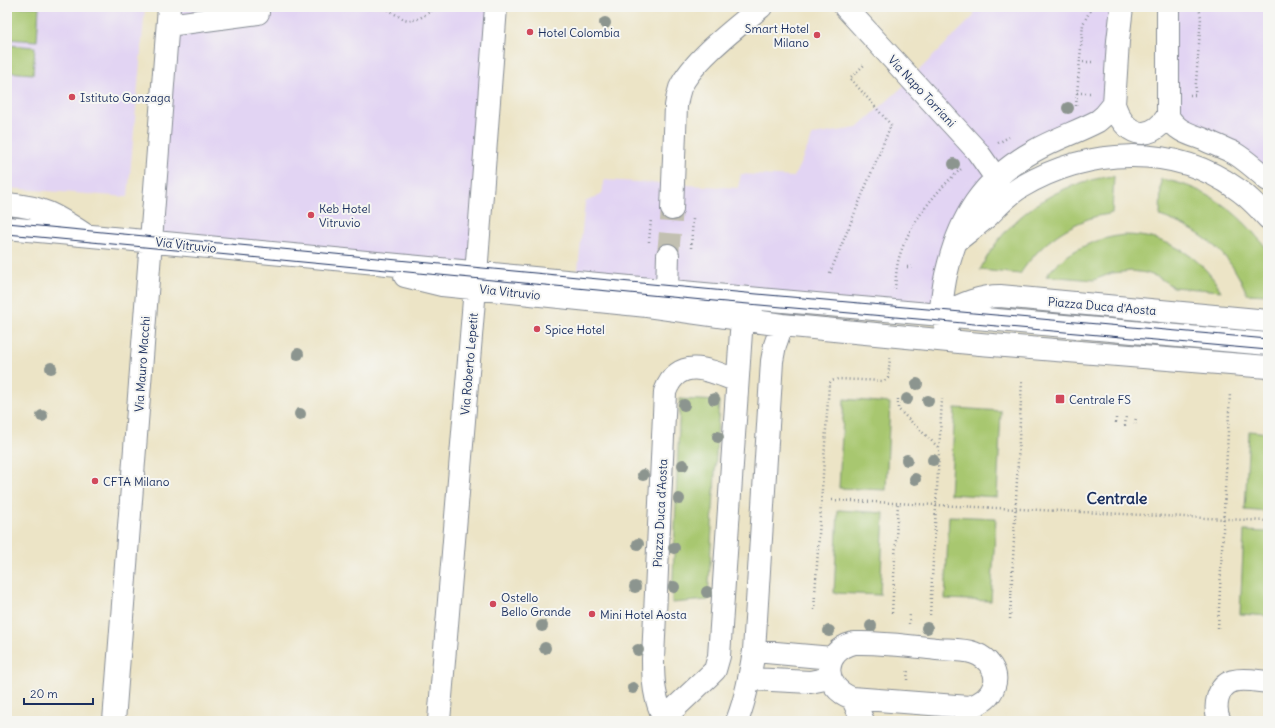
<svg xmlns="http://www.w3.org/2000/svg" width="1275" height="728" viewBox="0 0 1275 728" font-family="Delius,sans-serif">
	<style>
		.built { fill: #e2d4f3 }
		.green { fill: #a8c76f; stroke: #627b66 }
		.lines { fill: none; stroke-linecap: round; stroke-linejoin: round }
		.minor-tunnel { stroke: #c2c0b1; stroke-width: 22; stroke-dasharray: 22 11; stroke-linecap: butt }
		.minor-casing { stroke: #848a92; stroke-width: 24 }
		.path { stroke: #848a92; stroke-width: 2.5; stroke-dasharray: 1 3; stroke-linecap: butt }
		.minor { stroke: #fff; stroke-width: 22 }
		.tram { stroke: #1b2f5e; stroke-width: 1 }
		.tree { fill: #8c958f }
		.poi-dot { fill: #d1495b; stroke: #f6f6f2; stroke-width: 1.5 }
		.labels { text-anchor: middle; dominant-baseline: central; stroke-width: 4; stroke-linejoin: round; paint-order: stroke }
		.poi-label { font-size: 12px; fill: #1b2f5e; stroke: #f6f6f2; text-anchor: start }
		.street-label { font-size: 12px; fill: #1b2f5e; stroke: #f6f6f2 }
		.district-label { font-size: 16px; font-weight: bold; fill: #1b2f5e; stroke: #f6f6f2 }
	</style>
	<rect width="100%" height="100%" fill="#f6f6f2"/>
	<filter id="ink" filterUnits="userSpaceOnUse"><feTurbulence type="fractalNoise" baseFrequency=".025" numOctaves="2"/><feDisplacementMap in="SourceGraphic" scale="8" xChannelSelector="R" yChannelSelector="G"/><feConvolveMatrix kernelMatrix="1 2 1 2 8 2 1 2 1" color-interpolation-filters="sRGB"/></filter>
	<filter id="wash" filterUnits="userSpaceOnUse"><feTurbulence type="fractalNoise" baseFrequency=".012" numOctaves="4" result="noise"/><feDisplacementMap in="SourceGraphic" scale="16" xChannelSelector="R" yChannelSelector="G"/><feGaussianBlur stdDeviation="0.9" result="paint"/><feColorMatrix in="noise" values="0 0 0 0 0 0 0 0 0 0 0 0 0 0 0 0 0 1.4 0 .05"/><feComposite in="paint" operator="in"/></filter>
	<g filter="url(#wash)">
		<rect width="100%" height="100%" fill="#ece4c6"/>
		<path class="built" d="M7,7H145L128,197L7,188Z
			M171,7H495L475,270L155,240Z
			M974,7H1121L1114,59L1101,111L996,174L913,76L974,16Z
			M1169,7H1268V175L1178,121Z
			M908,82L991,177L939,313L577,279L585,202L602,194L604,180L738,188L741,174L794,177L813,135L857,128Z"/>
		<path class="green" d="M7,7H39L37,41L7,39Z
			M7,45L35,47L33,74L7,72Z
			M1114,176L1112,213C1107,215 1102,215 1097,216C1064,226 1039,245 1020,274L980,270C1005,218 1056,182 1114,176Z
			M1161,179C1199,185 1233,207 1257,237C1261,241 1266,247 1268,252C1270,259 1268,287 1268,295L1247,294C1230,252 1201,230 1160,216Z
			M1124,235C1165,235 1201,255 1221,291L1173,287L1158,277L1146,273L1132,271L1112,273L1094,280L1046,276C1066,251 1093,239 1124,235Z
			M680,399L719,401L708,600L672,603Z
			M844,399L890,403L886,490L839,488Z
			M955,408L1001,411L997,497L950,494Z
			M1249,431L1268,433V512L1245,510Z
			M838,510L884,513L880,595L834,593Z
			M949,516L996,518L991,601L945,599Z
			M1244,531L1268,532V616L1240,614Z"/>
	</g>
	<g filter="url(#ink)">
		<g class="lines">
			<path class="minor-tunnel" d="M668,255L672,209"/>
			<g class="minor-casing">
				<path id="minor" d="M845,7L977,151L996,178
					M1168,7V116C1176,131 1189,134 1203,139C1213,144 1224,148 1234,153C1246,160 1257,170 1268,180
					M168,25L258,13
					M1114,104C1124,134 1147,145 1168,116
					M7,204C43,207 55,215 84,234
					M672,209L676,106C677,99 678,94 680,88C693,60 737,27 761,7
					M7,228L704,294L1268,344
					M958,240C969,231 979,224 989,215C999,205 1009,194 1021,187C1088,148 1173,143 1237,189C1249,197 1259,208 1268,218
					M405,276L442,285L647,306L782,325L980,344L1268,367
					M667,290L668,255
					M942,314C961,305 979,296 1000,296L1268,321
					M947,326L940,315C942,302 943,288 946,275C959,218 982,180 1034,151C1055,139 1077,132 1098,121L1105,115L1114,104L1118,41L1122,7
					M854,643C882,642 910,646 937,649C949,650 963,649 974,653C988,658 999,672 994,686C990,698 980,704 969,707L852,698C821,687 822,651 854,643Z
					M754,651L832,658
					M750,679L810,682L830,678
					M852,698L863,721
					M664,718C654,699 653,681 653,659L665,392C679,355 710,370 737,381
					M114,721L169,7
					M439,721L475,288L496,7
					M661,721L710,675L715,670L719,656L741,332L743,320L751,308
					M737,721C746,698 750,675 754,651L772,361L775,345L782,325
					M1220,721C1213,708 1217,686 1233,681C1244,678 1257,681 1268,682"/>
			</g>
			<path class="path" d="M385,7C408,24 413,25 436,7
				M445,7L473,10
				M1083,62H1094
				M1077,93H1093
				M1190,95H1195L1201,18L1199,7
				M1076,106L1083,24L1092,7
				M998,143L1009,137
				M649,242L651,219
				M691,248L693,219
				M907,267H914
				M830,273L891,125L850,78L864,65
				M895,289C896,279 896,268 899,258C908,225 936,191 961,169
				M898,399V409L939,448
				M1116,423V416
				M1135,424L1136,417
				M1125,426L1126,416
				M832,500L1268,521
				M814,610L829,384L831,381L838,379L884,381L888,378L890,358
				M892,613L898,503
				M930,615L942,399
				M1010,619L1022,380
				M909,624L910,614
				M1218,628L1230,393
				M907,680L908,669"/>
			<use href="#minor" class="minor"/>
			<path class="tram" d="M7,223L757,294L1268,339
				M7,234L703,300L1268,350"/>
		</g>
		<g class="tree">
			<circle cx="605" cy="23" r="6"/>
			<circle cx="1068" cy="108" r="6"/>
			<circle cx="954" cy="164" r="6"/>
			<circle cx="298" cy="354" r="6"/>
			<circle cx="51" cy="368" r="6"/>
			<circle cx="917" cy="384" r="6"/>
			<circle cx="714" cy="399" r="6"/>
			<circle cx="907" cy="399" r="6"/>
			<circle cx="928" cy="401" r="6"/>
			<circle cx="684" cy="405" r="6"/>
			<circle cx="300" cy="414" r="6"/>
			<circle cx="42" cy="416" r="6"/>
			<circle cx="718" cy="437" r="6"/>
			<circle cx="907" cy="460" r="6"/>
			<circle cx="933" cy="460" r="6"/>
			<circle cx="683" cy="465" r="6"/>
			<circle cx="643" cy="475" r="6"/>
			<circle cx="915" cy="479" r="6"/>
			<circle cx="679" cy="499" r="6"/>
			<circle cx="638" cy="544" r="6"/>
			<circle cx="674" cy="548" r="6"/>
			<circle cx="635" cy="587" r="6"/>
			<circle cx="674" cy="587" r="6"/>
			<circle cx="707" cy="592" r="6"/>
			<circle cx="542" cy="626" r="6"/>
			<circle cx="871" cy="626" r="6"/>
			<circle cx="927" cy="628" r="6"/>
			<circle cx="829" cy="631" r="6"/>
			<circle cx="545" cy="648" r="6"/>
			<circle cx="638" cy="650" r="6"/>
			<circle cx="633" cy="688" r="6"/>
		</g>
	</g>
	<g class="poi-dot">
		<circle cx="530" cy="32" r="4"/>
		<circle cx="817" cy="35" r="4"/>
		<circle cx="72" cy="97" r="4"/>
		<circle cx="311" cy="215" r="4"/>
		<circle cx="537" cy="329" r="4"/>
		<rect x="1055" y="394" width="10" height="10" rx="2"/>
		<circle cx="95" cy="481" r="4"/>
		<circle cx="493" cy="604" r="4"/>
		<circle cx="592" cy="614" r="4"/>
	</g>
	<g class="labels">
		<g class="poi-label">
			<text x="809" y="28" text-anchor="end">Smart Hotel<tspan x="809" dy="14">Milano</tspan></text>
			<text x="538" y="32">Hotel Colombia</text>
			<text x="80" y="97">Istituto Gonzaga</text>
			<text x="319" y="208">Keb Hotel<tspan x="319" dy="14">Vitruvio</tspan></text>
			<text x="545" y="329">Spice Hotel</text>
			<text x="1069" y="399">Centrale FS</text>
			<text x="103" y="481">CFTA Milano</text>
			<text x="501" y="597">Ostello<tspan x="501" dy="14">Bello Grande</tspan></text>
			<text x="600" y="614">Mini Hotel Aosta</text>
		</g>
		<g class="street-label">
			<text transform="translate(922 91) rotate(47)">Via Napo Torriani</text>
			<text transform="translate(186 245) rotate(6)">Via Vitruvio</text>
			<text transform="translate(510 292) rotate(6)">Via Vitruvio</text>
			<text transform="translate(1102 306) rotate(5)">Piazza Duca d'Aosta</text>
			<text transform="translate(142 364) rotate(-86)">Via Mauro Macchi</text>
			<text transform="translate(469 364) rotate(-85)">Via Roberto Lepetit</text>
			<text transform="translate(660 513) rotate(-87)">Piazza Duca d'Aosta</text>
		</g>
		<g class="district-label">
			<text x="1117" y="498">Centrale</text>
		</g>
	</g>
	<rect width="1275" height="728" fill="none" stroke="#f6f6f2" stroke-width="24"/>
	<path d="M24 698v6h69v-6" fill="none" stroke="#1b2f5e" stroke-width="2"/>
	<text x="30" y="698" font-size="12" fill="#1b2f5e" stroke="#f6f6f2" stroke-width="3" paint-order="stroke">20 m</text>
</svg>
